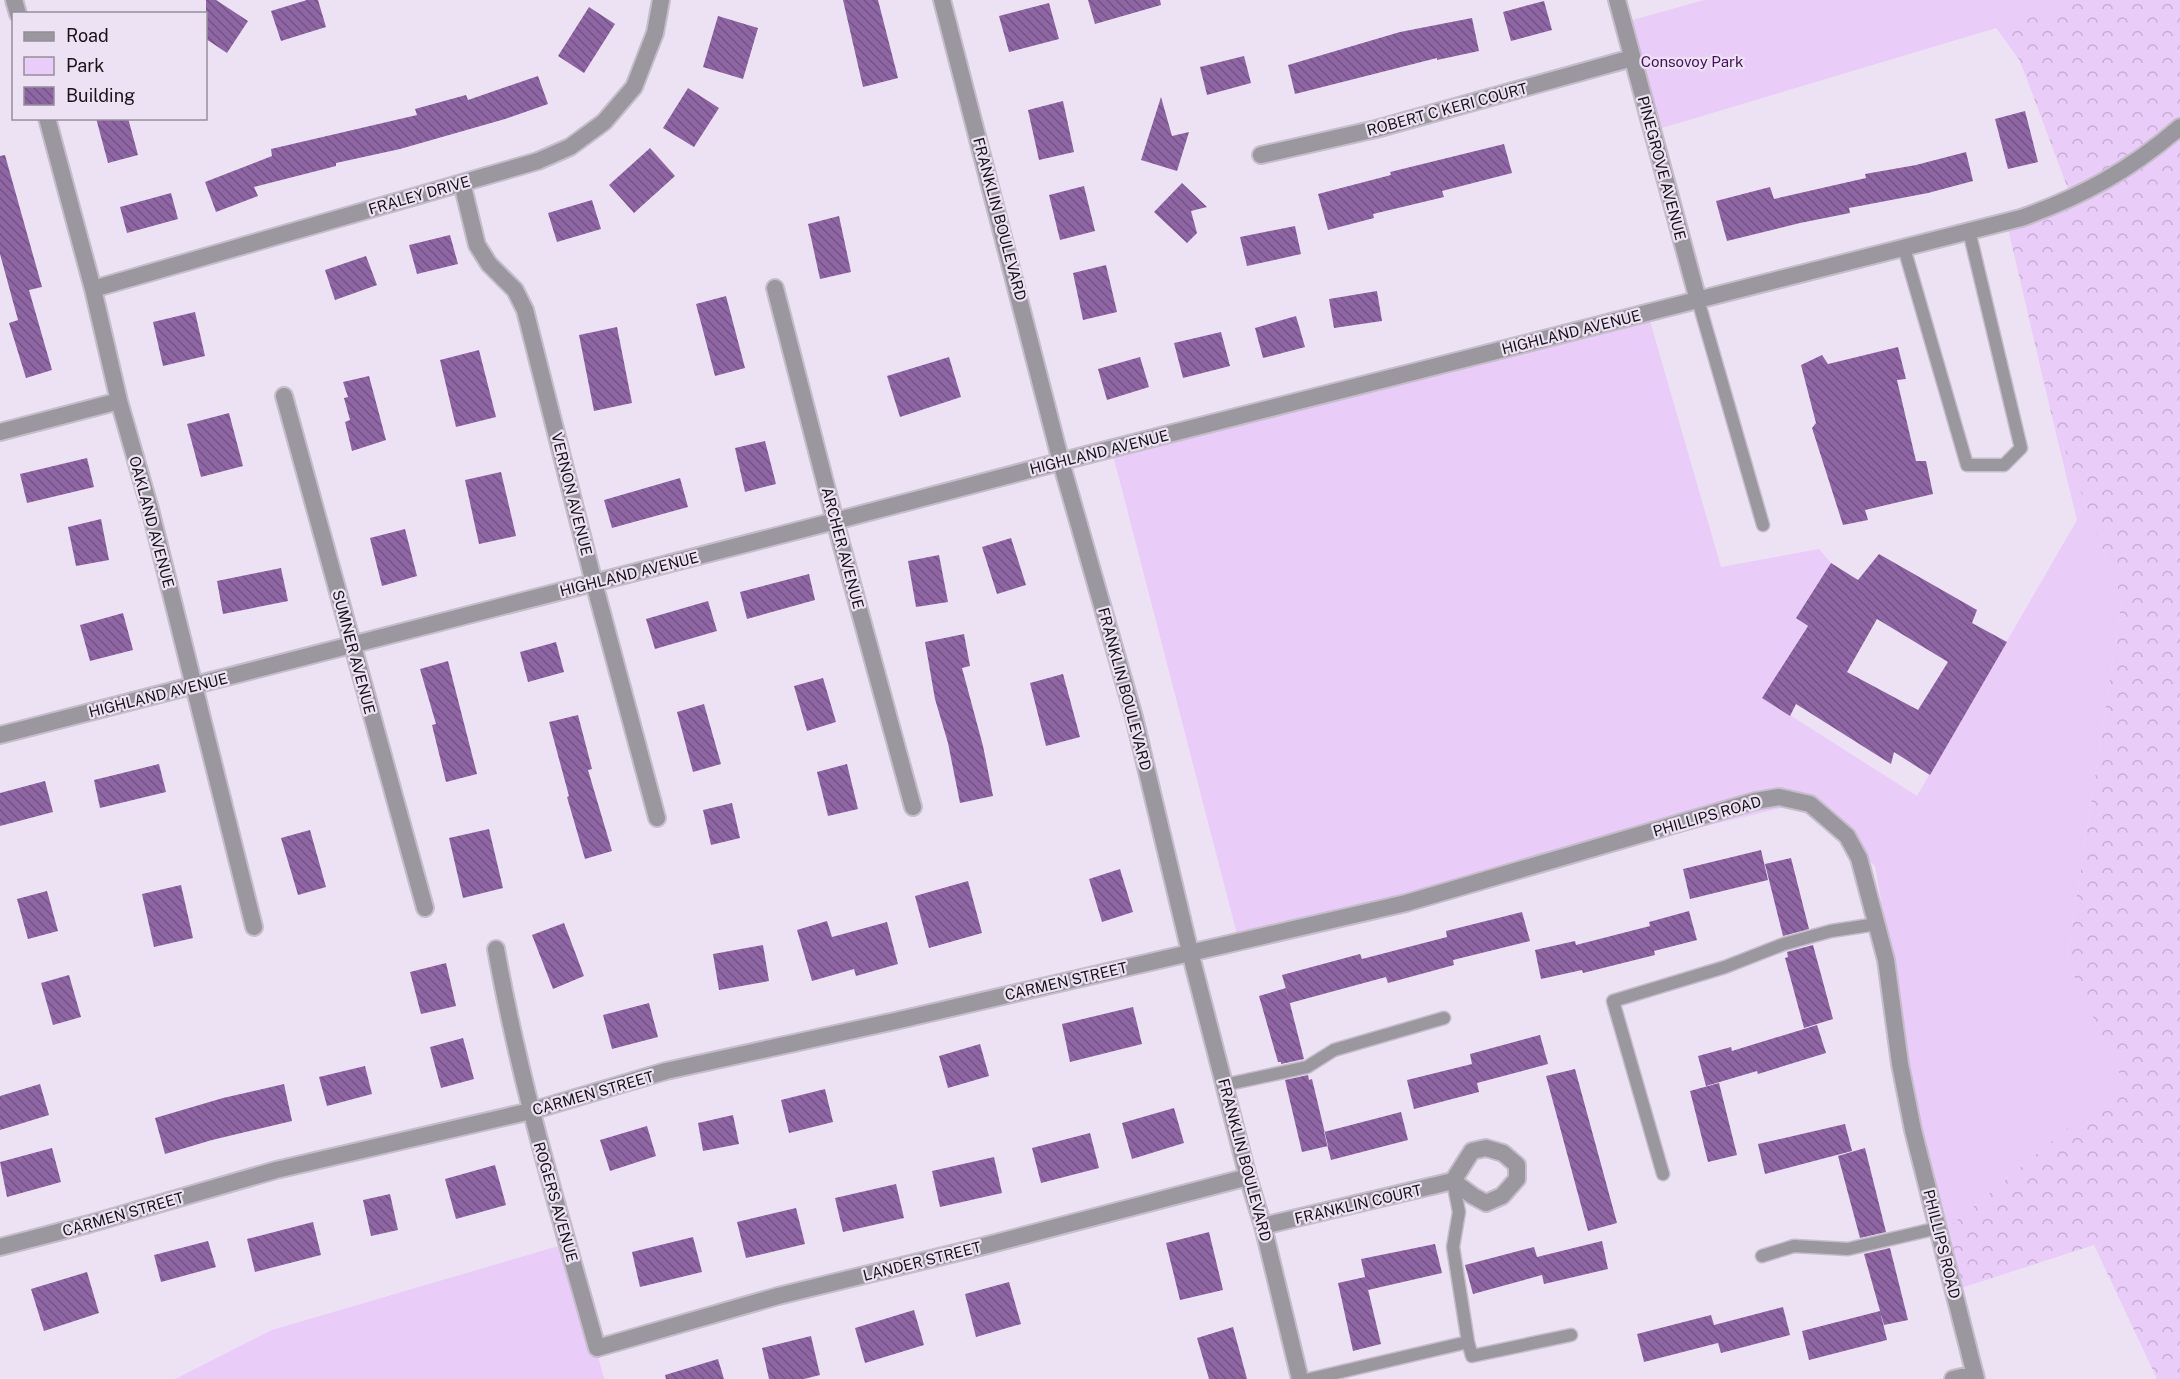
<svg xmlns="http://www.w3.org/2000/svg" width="2180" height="1379" viewBox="0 0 2180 1379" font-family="'Public Sans',sans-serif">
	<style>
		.forest { fill: url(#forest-crowns) }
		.park { fill: #e9ccf8 }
		.building { fill: url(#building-back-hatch); fill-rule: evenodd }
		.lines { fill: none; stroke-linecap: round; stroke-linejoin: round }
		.service-casing { stroke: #c6bdcc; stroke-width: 15 }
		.minor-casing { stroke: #c6bdcc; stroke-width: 20 }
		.tertiary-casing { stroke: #c6bdcc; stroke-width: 20 }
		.service { stroke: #9b979e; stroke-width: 12 }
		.minor { stroke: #9b979e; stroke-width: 16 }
		.tertiary { stroke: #9b979e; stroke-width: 16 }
		.labels { text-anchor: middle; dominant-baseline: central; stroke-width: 4.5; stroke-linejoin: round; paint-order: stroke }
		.park-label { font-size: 15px; fill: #48105e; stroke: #ede2f3 }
		.street-label { font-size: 15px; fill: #171319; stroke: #ede2f3 }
	</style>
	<defs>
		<pattern id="forest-crowns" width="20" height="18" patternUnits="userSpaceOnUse" patternTransform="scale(1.5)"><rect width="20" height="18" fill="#e9ccf8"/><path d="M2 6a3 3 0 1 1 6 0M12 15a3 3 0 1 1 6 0" fill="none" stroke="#c7aed4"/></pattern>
		<pattern id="building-back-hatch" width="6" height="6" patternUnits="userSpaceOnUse" patternTransform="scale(1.5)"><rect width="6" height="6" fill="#8f66a4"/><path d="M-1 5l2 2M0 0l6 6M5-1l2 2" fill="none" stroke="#745385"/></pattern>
	</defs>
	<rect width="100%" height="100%" fill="#ede2f3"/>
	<path class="forest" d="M1976,0H2180V1379H2157L2094,1245L1955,1290L1940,1234L2123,1082L2067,961L2122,599L2052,417L2006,220L2071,197L2020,61Z"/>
	<path class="park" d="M1704,0H2090L1652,131L1622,23Z
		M1648,314L1721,567L1819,549L1831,563L1796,618L1807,626L1763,698L1917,796L2077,520L2052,417L2122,599L2067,961L2123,1082L1940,1234L1875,866L1802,803L1238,938L1113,455Z
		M569,1243L604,1379H175L272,1330Z"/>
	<path class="building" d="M206,0H216L248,21L227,53L206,39Z
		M307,0H318L326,27L281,41L271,11Z
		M843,0H878L898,78L863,87Z
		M1088,0H1160L1161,5L1095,24Z
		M1544,1L1552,30L1511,41L1503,12Z
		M1049,3L1059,39L1009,52L999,16Z
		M589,7L615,24L584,73L558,56Z
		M718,16L758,28L743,79L703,67Z
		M1472,18L1479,51L1437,60V58L1295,94L1288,65L1400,32Z
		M1244,56L1251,83L1207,95L1200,67Z
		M538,76L548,104L505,119L400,149L336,163V166L254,187L258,196L216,212L205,182L272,156L271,149L417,115L415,109L466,95L468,100Z
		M688,88L719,108L694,147L663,128Z
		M1161,97L1172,136L1189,132L1177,171L1141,160Z
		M1063,101L1074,152L1039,160L1028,110Z
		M2025,111L2038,162L2008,169L1995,119Z
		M96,118H128L138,155L108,163Z
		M1504,144L1512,173L1442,191L1444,197L1373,214L1374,218L1328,230L1318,194L1391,175L1390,172Z
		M650,148L675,176L634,213L609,185Z
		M1966,152L1973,181L1928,193L1849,208L1850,213L1800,223L1727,241L1716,201L1770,187L1774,199L1866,178L1865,174L1916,165Z
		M5,155L42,287L29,290L52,370L26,378L9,323L18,320L0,254V156Z
		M1182,183L1207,207L1191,211L1197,233L1187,243L1154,212Z
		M1084,186L1095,231L1060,240L1049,195Z
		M171,193L178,219L127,233L120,207Z
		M592,200L601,229L557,242L548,213Z
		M839,216L851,272L820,279L808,224Z
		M1295,226L1301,254L1247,266L1240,237Z
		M450,235L458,264L417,274L409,245Z
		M366,256L377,285L335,300L325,270Z
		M1106,265L1117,312L1083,320L1073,273Z
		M1377,291L1382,321L1334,328L1329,299Z
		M726,296L745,368L715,376L696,304Z
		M195,312L205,356L163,366L153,322Z
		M1296,316L1305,347L1263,358L1255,328Z
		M617,327L632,403L594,411L579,335Z
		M1221,332L1230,366L1183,378L1174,343Z
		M1898,347L1906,379L1897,380L1916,461H1926L1933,494L1865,510L1868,520L1843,525L1812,428L1816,423L1801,365L1822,355L1828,364Z
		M479,350L496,417L456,427L440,360Z
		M949,357L961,397L900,417L887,376Z
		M1140,357L1149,387L1107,400L1098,369Z
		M369,376L386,440L352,451L345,422L350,420L344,398L348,397L343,382Z
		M229,413L243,466L201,477L187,424Z
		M765,441L776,484L745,492L735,448Z
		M87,458L94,487L27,503L20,474Z
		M501,472L516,536L479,544L465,480Z
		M680,478L688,507L612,528L604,500Z
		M101,519L109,560L76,566L68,527Z
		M405,529L417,576L382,586L370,538Z
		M1011,538L1026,585L997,594L982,547Z
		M1879,554L1977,610L1972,623L2007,642L1930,775L1894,752L1891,764L1796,704L1790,716L1762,698L1808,626L1796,618L1831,563L1858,580ZM1877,619L1948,662L1918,710L1847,672Z
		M939,555L948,602L916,607L908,561Z
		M281,568L288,601L223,614L217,581Z
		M809,574L815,600L747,619L740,592Z
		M708,601L717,631L655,649L646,619Z
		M123,613L133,650L90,661L80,625Z
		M964,634L970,666L962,668L983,746L993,796L960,803L948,743L935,699L925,642Z
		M556,642L564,672L528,682L520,652Z
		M448,661L477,774L446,782L432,725L436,724L420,669Z
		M1063,674L1080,737L1046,746L1030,683Z
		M823,678L836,722L807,731L794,686Z
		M704,704L721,764L693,772L677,712Z
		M578,715L592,769L588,770L612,851L585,859L567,797L569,796L549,722Z
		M159,764L166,792L100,808L94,780Z
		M847,764L858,809L828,816L817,772Z
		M45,781L53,812L0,826V793Z
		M732,803L740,838L711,845L703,810Z
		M489,829L503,888L463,898L449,838Z
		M310,830L326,887L298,895L281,838Z
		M1761,850L1768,880L1690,899L1683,869Z
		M1791,858L1809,929L1783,936L1765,864Z
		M1120,869L1133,912L1102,922L1089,879Z
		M968,881L982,933L929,948L915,896Z
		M181,885L193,938L154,947L142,894Z
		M47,891L58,931L28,939L17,899Z
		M1689,911L1697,940L1654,951L1655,955L1583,973L1582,970L1541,979L1535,950L1575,941L1576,945L1650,926L1649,922Z
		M1522,912L1530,941L1453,960L1454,965L1388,983L1386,977L1290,1003L1282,975L1360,954L1362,959L1447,937L1446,931Z
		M827,921L832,937L887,922L898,964L856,976L854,969L812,981L797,930Z
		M564,923L584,976L553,989L532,935Z
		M763,945L769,981L719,990L713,954Z
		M1813,945L1833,1019L1804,1028L1785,958L1788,957L1787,952Z
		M446,963L456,1006L421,1014L410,972Z
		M69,975L81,1017L53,1025L41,983Z
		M1286,988L1304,1059L1281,1064V1062H1278L1259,996Z
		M649,1003L658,1037L612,1049L603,1015Z
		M1133,1007L1142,1044L1070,1062L1062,1024Z
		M1817,1025L1826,1053L1758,1074L1757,1071L1706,1086L1698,1056L1731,1047L1732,1051Z
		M1540,1035L1548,1064L1477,1083L1479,1092L1414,1109L1407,1080L1472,1064L1470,1054Z
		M463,1038L474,1079L441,1088L430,1047Z
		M980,1044L989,1076L948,1088L939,1056Z
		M365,1066L372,1094L327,1106L319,1077Z
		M1575,1069L1617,1223L1588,1231L1546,1076Z
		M1308,1075L1309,1080L1312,1079L1328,1146L1302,1152L1285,1080Z
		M1719,1083L1737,1155L1708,1162L1690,1091Z
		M40,1084L49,1115L0,1130V1096Z
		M284,1084L292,1121L212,1140L165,1154L155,1118L223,1098Z
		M825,1089L833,1122L789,1133L781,1100Z
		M1174,1108L1184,1143L1132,1159L1122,1123Z
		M1401,1112L1408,1140L1331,1160L1324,1132Z
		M733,1115L739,1144L703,1151L698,1123Z
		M1845,1124L1852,1151L1765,1174L1758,1144Z
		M647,1126L656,1156L610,1171L600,1140Z
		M1090,1133L1099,1168L1041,1183L1032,1148Z
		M52,1148L61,1182L7,1197L0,1162Z
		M1865,1148L1886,1232L1860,1238L1838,1156Z
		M994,1157L1002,1193L940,1207L932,1171Z
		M495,1165L506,1205L456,1219L445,1179Z
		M896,1184L904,1218L843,1232L835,1198Z
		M390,1194L398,1230L371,1236L363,1200Z
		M796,1208L805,1244L746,1258L737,1222Z
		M313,1222L321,1255L255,1272L247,1239Z
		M1209,1232L1223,1290L1180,1300L1166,1243Z
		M693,1237L702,1272L640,1287L632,1252Z
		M208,1241L216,1267L161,1282L154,1255Z
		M1602,1241L1608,1269L1544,1284L1542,1275L1473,1294L1465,1265L1534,1247L1537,1257Z
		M1435,1244L1442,1273L1368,1290L1361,1259Z
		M1890,1248L1908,1320L1884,1325L1864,1254Z
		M87,1272L99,1313L44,1331L31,1289Z
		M1365,1277L1381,1344L1353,1351L1338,1283Z
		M1009,1282L1021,1324L976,1337L965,1294Z
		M1783,1307L1790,1335L1721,1353L1718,1343L1644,1362L1637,1334L1711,1315L1714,1325Z
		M914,1310L924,1345L865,1363L855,1328Z
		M1880,1311L1887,1340L1809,1360L1802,1331Z
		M1233,1327L1247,1379H1209L1197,1338Z
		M811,1336L820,1375L804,1379H769L762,1348Z
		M718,1359L724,1379H666L665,1375Z"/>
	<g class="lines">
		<g class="service-casing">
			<path id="service" d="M1904,248L1967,465H2004L2021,448L1969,231
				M1698,300L1763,525
				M1224,1085L1307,1067L1334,1050L1444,1018
				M1663,1174L1613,1001L1725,967L1784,944L1831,931L1877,924
				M1762,1256L1794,1246L1848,1249L1938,1228
				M1468,1342L1472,1356L1571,1335
				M1310,1379L1468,1342L1453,1247L1459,1212L1453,1181"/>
		</g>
		<g class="minor-casing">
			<path id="minor" d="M14,0L18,14
				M1617,0L1698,300
				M47,118L93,289L119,401L150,509L254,927
				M1261,155L1376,129L1632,58
				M462,183L477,245L489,264L515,290L525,310L594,583L657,818
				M775,288L835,521L913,807
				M93,289L538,161L570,147L604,122L634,87L655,33L661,0
				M284,396L425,908
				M0,432L119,401
				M0,735L835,521L1090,454L2021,218C2083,196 2130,170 2180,127
				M496,949C520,1084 560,1216 597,1348L778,1296L980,1247L1248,1177
				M1486,1148L1503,1153L1517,1165V1179L1502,1196L1486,1203L1473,1196L1453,1181L1472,1151Z
				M1263,1226L1453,1181
				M0,1247L89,1224L276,1170L531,1111L666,1071L895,1021L1406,903L1755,801L1779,797L1810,804L1847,836L1859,858L1886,960L1900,1064L1913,1130L1976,1379
				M1953,1379L1975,1374"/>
		</g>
		<g class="tertiary-casing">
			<path id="tertiary" d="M942,0L1061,462L1134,717L1190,952L1248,1177L1263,1226L1300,1379"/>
		</g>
		<use href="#service" class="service"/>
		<use href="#minor" class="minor"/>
		<use href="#tertiary" class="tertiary"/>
	</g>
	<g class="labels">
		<g class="park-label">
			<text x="1692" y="61">Consovoy Park</text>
		</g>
		<g class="street-label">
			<text transform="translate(1447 109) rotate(-15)">ROBERT C KERI COURT</text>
			<text transform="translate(1662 168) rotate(75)">PINEGROVE AVENUE</text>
			<text transform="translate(419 195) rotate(-16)">FRALEY DRIVE</text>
			<text transform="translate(1000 219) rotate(75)">FRANKLIN BOULEVARD</text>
			<text transform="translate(1571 332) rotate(-14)">HIGHLAND AVENUE</text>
			<text transform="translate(1099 452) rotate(-14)">HIGHLAND AVENUE</text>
			<text transform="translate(572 494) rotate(76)">VERNON AVENUE</text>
			<text transform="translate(152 522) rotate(75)">OAKLAND AVENUE</text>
			<text transform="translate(843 548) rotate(75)">ARCHER AVENUE</text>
			<text transform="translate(629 574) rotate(-14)">HIGHLAND AVENUE</text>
			<text transform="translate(354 652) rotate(75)">SUMNER AVENUE</text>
			<text transform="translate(1125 689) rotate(75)">FRANKLIN BOULEVARD</text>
			<text transform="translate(158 695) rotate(-14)">HIGHLAND AVENUE</text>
			<text transform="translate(1707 816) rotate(-16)">PHILLIPS ROAD</text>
			<text transform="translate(1066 981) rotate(-13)">CARMEN STREET</text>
			<text transform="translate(593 1093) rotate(-16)">CARMEN STREET</text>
			<text transform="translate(1245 1160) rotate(75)">FRANKLIN BOULEVARD</text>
			<text transform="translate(556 1202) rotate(74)">ROGERS AVENUE</text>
			<text transform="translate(1358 1204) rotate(-13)">FRANKLIN COURT</text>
			<text transform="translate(123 1214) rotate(-16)">CARMEN STREET</text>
			<text transform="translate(1942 1244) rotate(76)">PHILLIPS ROAD</text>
			<text transform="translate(922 1261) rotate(-14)">LANDER STREET</text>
		</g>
	</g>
	<rect x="12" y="12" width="195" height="108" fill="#ede2f3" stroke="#978f9c" stroke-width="1.5"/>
	<rect x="24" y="32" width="30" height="9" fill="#9b979e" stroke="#978f9c" stroke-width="1.5"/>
	<text x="66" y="42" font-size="18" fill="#171319">Road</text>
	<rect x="24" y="57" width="30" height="18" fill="#e9ccf8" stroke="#978f9c" stroke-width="1.5"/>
	<text x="66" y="72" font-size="18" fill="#171319">Park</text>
	<rect x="24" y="87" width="30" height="18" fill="url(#building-back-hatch)" stroke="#978f9c" stroke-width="1.5"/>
	<text x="66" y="102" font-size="18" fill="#171319">Building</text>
</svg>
